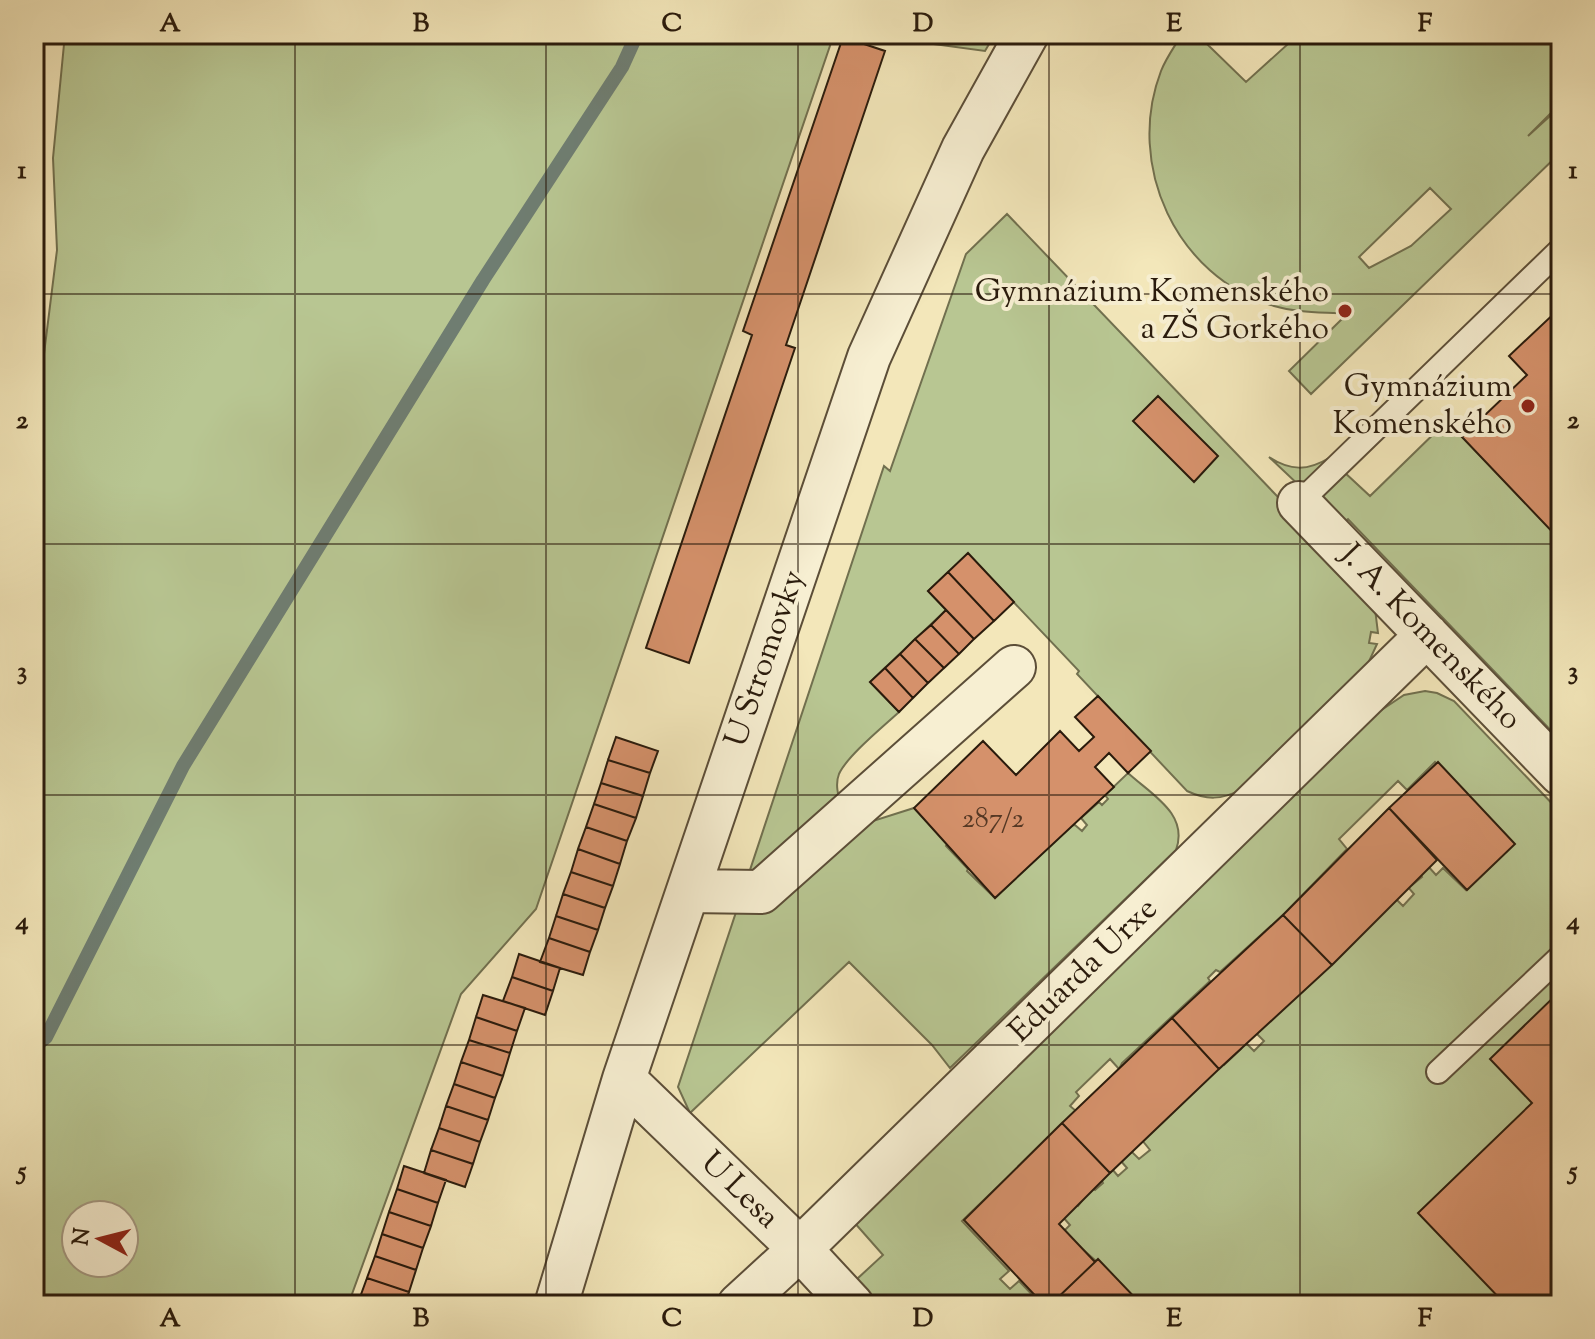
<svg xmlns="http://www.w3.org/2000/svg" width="1595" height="1339" viewBox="0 0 1595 1339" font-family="'Sorts Mill Goudy',serif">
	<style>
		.green { fill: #b8c692; stroke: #71704f; stroke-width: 2; fill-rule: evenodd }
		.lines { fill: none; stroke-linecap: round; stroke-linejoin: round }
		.stream { stroke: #6f7d71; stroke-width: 14 }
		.building { fill: #d5916b; stroke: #2a1b0c; stroke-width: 2 }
		.lane-casing { stroke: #5c4e38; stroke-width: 26 }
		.street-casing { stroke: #5c4e38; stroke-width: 46 }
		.lane { stroke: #f7efd2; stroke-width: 22 }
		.street { stroke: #f7efd2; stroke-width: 42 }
		.grid { fill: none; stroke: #2a1b0c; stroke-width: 2; stroke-opacity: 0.55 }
		.poi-dot { fill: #8f2418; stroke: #f7efd2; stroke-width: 3 }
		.labels { text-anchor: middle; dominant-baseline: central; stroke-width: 8; stroke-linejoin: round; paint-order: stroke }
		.number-label { font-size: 28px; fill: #553824 }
		.poi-label { font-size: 32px; fill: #2a1b0c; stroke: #f7efd2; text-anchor: end }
		.street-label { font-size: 32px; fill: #2a1b0c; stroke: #f7efd2 }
		.neatline { fill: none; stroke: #2a1b0c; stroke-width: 3 }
		.grid-label { font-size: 26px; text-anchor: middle; font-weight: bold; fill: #2a1b0c }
	</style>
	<rect width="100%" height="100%" fill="#f3e7ba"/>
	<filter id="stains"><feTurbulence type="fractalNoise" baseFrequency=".0025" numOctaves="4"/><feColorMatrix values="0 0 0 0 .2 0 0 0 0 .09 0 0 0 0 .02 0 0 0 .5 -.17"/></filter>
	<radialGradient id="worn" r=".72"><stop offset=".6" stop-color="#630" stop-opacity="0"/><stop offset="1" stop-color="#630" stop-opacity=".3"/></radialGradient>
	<path class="green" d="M65,34H834L536,909L461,994L348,1305H34V355L43,362L57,250L53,158ZM76,1215H124V1263H76Z
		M883,34H995L985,51L904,40Z
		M1182,34H1220L1208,45L1246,82L1299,34H1561V103L1528,136L1561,106V152L1311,394L1289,371L1347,314C1323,312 1298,313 1274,306C1176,277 1125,165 1161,71C1166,58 1175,46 1182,34ZM1430,188L1451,209L1411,246L1369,268L1359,257Z
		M1007,214L1322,543L1375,609L1378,633L1371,632L1369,643L1377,644L1366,668L1240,790C1222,800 1206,800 1187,791L1077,674L1079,671L968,554L928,591L946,610L870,682L899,712C884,726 847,756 839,774C835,784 838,795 841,805L870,822L914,808L948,843L946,846L968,869L967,871L995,898L1069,826L1075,825L1082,831L1087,825L1081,818L1099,802L1102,805L1108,799L1105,795L1128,773C1152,795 1189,814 1176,850L950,1068L932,1045L849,962L690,1113L678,1087L884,466L890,471L966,254Z
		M1447,421L1561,540V741L1348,519L1341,525L1269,457C1290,471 1308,471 1329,458L1370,496Z
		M1425,691L1437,693L1454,701L1561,813V1305H1139L1096,1261L1063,1232L1070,1225L1062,1216L1075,1204L1078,1206L1092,1188L1095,1190L1103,1183L1101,1179L1112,1169L1118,1176L1127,1168L1120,1160L1131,1151L1139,1159L1150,1150L1142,1140L1221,1063L1224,1065L1241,1049L1244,1041L1254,1051L1264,1041L1254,1031L1394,897L1403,906L1414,894L1407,886L1409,883L1412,885L1422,877L1420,873L1427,865L1436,875L1443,868L1466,890L1513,844L1435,762L1407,790L1398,781L1339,839L1347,849L1283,915L1220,972L1216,970L1208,978L1210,981L1122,1063L1119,1069L1110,1059L1076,1092L1079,1096L1070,1106L1076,1111L962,1221L1009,1271L1000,1279L1010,1289L1019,1281L1042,1305H866L851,1289L857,1279L883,1255L853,1221L858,1216L1380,711L1404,695Z"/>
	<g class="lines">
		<path class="stream" d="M34,1047L46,1037L183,766L483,280L622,67L637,34"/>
	</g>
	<path class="building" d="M843,37L885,51L786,345L795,348L689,663L646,648L752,335L743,331Z
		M34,45L43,53L34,63Z
		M1561,307V541L1462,437L1527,375L1509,356Z
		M1158,396L1218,456L1194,482L1133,421Z
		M968,553L1014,602L994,621L948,572Z
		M948,572L994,621L974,639L928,591Z
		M946,610L974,639L959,654L931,625Z
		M931,625L959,654L944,668L915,639Z
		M915,639L944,668L928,683L900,654Z
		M900,654L928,683L913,698L885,668Z
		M885,668L913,698L899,712L870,682Z
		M1098,696L1151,751L1128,773L1109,753L1095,767L1114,787L995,898L914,808L983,741L1016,775L1060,731L1079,751L1094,737L1075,717Z
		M616,737L658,751L650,773L608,760Z
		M608,760L650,773L643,796L601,783Z
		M1438,762L1515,844L1467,890L1389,808Z
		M601,783L643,796L636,818L594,804Z
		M594,804L636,818L627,841L586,827Z
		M1389,808L1437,860L1332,965L1283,915Z
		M586,827L627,841L620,864L578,849Z
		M578,849L620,864L613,886L571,872Z
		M571,872L613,886L605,908L563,894Z
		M563,894L605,908L598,930L556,916Z
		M1283,915L1332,965L1219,1069L1172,1018Z
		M556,916L598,930L590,952L549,938Z
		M549,938L590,952L583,975L540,962Z
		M519,954L560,968L553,991L512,977Z
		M512,977L553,991L545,1015L503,1001Z
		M1561,990V1288L1543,1305H1506L1418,1213L1532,1103L1490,1059Z
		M483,995L525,1008L517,1031L476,1017Z
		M476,1017L517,1031L510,1053L469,1040Z
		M1172,1018L1219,1069L1110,1173L1062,1123Z
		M469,1040L510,1053L503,1076L461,1062Z
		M461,1062L503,1076L495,1098L454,1084Z
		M454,1084L495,1098L488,1120L446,1106Z
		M446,1106L488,1120L480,1142L439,1128Z
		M1062,1123L1110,1173L1059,1224L1095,1262L1050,1305H1044L964,1220Z
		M439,1128L480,1142L473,1164L431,1150Z
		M431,1150L473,1164L465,1187L424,1173Z
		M404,1166L446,1180L438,1203L397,1189Z
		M397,1189L438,1203L431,1226L389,1212Z
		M389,1212L431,1226L423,1248L382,1234Z
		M382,1234L423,1248L416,1270L375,1256Z
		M375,1256L416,1270L409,1292L367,1278Z
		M1098,1259L1142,1305H1050L1095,1262Z
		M367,1278L409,1292L404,1305H375L359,1300Z"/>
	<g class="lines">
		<g class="lane-casing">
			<path id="lane" d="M1299,503L1561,249
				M1438,1072L1561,956"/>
		</g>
		<g class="street-casing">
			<path id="street" d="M1299,503L1561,774
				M688,891L761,892L1014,667
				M624,1079L800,1249L852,1305
				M556,1305L624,1079L869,357L963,149L1027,34
				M739,1305L800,1249L1427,635"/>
		</g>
		<use href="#lane" class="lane"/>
		<use href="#street" class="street"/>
	</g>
	<path class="grid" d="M295,34V1305M546,34V1305M798,34V1305M1049,34V1305M1300,34V1305M34,294H1561M34,544H1561M34,795H1561M34,1045H1561"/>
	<g class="poi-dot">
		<circle cx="1345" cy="311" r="8"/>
		<circle cx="1528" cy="406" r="8"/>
	</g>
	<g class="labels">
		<g class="number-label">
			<text x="993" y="820">287/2</text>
		</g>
		<g class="poi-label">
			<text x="1329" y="293">Gymnázium Komenského<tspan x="1329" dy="37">a ZŠ Gorkého</tspan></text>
			<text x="1512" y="388">Gymnázium<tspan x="1512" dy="37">Komenského</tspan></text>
		</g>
		<g class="street-label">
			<text transform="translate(1430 638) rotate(46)">J. A. Komenského</text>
			<text transform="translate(766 659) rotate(-71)">U Stromovky</text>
			<text transform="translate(1084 971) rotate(-44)">Eduarda Urxe</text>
			<text transform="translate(739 1191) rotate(44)">U Lesa</text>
		</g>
	</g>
	<rect width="1595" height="1339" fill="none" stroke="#f3e7ba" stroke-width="88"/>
	<g transform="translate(100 1239) rotate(277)"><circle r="38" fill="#f7efd2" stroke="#a59a83" stroke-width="2"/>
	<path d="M0-6L14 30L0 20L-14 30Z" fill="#8f2418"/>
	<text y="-12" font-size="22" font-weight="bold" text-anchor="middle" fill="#2a1b0c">N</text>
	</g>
	<rect x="44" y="44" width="1507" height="1251" class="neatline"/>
	<g class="grid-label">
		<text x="170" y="31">A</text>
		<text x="421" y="31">B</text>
		<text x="672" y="31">C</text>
		<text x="923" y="31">D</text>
		<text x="1174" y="31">E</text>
		<text x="1425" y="31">F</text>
		<text x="22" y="178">1</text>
		<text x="1573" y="178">1</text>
		<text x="22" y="428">2</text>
		<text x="1573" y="428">2</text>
		<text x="22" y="679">3</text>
		<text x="1573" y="679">3</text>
		<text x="22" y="929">4</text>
		<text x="1573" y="929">4</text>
		<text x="22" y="1179">5</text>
		<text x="1573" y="1179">5</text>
		<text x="170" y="1326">A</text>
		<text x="421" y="1326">B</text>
		<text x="672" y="1326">C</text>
		<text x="923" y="1326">D</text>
		<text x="1174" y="1326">E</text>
		<text x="1425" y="1326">F</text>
	</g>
	<rect width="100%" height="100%" filter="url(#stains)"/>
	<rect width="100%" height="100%" fill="url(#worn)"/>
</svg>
